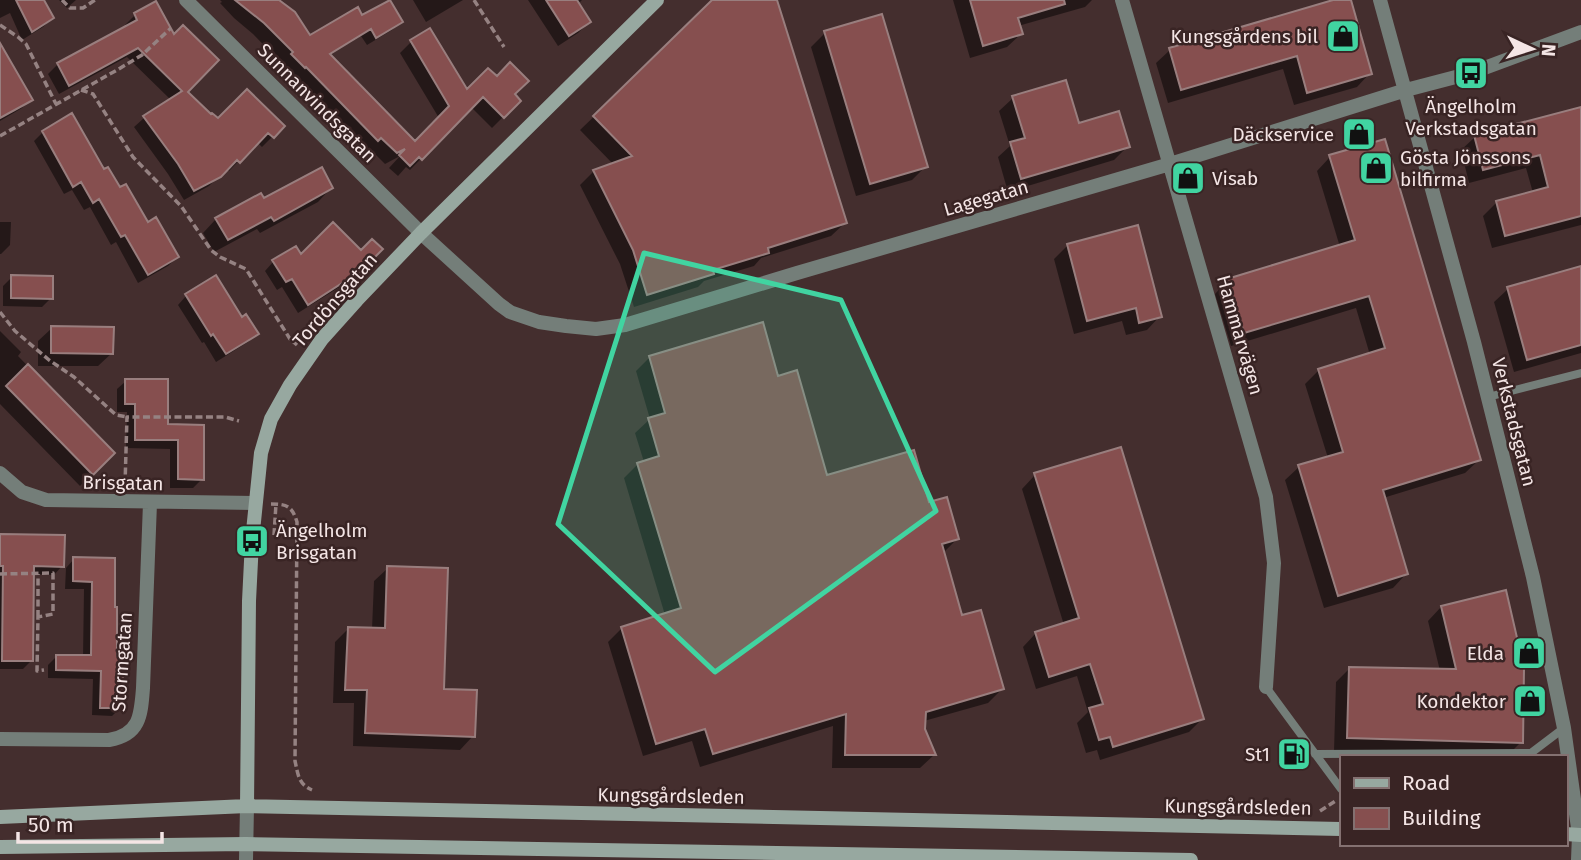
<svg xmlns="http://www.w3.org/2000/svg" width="1581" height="860" viewBox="0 0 1581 860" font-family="'Fira Sans',sans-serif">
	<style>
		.shadow { fill: #0007 }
		.building { fill: #864f4f; stroke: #997e7e; stroke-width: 2 }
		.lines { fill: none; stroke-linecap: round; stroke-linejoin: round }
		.path { stroke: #958282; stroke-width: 3.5; stroke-dasharray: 7 3.5; stroke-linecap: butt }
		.lane { stroke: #747e79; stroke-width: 8 }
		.street { stroke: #747e79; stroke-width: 14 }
		.secondary { stroke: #97a8a0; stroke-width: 14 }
		.marked { fill: #41d4a1; fill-opacity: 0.2; stroke: #41d4a1; stroke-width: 5; stroke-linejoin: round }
		.labels { text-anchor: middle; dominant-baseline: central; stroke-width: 5; stroke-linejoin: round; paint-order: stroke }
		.poi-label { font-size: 19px; fill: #f4e5e5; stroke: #392424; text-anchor: end }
		.street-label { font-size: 19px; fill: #f4e5e5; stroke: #392424 }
	</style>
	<rect width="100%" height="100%" fill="#442e2e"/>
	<path class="shadow" d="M0,0H42L52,18L43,27L22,40L10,13L0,18Z
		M59,0H76L67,8Z
		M220,0H276L309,38L338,47L329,56L414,143L439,118L400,53L411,42L430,30L467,92L513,94L519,101L492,128L471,107L410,170L406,167L398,176L389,168L400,156L385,164L369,148L366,151L281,66L283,65L253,34L234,18L220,3L222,2Z
		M413,0H463L426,22Z
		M528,0H582L577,5L589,22L578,33L558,46Z
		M715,0H775L845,223L831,236L761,258L754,266L704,281L698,287L634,307L620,264L580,185L594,171L613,164L580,130Z
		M953,0H1092L1085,7L1018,26L1021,34L1007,47L970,58Z
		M1339,0H1349L1370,73L1357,87L1294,105L1283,69L1168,103L1156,63L1170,50Z
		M135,15L185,92L218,121L283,126L262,147L257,142L229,171L226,169L209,186L184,200L168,174L134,127L144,118L171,100L127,57L59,94L48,74L58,64L126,28L125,25Z
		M362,17L401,22L392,30L367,45L361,36L348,44L332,28Z
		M825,33L926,166L912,180L856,196L811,47Z
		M0,65L30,99L22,108L0,121Z
		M1013,98L1078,126L1128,146L1114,160L1008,192L998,157L1010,146L999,111Z
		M1581,108V225L1492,248L1483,216L1497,202L1533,193L1526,168L1469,183L1461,150L1475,137Z
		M43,132L103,172L177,257L168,266L138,283L116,242L111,245L90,207L84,210L72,190L64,194L34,141Z
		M1330,157L1479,460L1465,473L1383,498L1406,574L1393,588L1324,608L1285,480L1299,467L1328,458L1305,384L1319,370L1370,355L1356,308L1231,346L1215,294L1228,280L1340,247L1317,171Z
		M331,188L318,202L260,233L257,229L214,252L203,233L216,219L263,200Z
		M0,222H11L10,245L1,254H0Z
		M1068,245L1160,316L1147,330L1126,335L1122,321L1074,334L1054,259Z
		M380,249L340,290L338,288L298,313L282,287L277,290L265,271L273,262L301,257L361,253Z
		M1581,268V353L1514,372L1494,302L1508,289Z
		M12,277L51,298L42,307L3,306V286Z
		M186,296L241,319L257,333L248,342L216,362L204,342L202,343L178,305Z
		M52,328L112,353L98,366H38V341Z
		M0,331L21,352L18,356L112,453L80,486L0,404Z
		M650,357L777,378L826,477L928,505L957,539L944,552L961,617L1002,689L988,703L924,721L923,730L934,755L920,768H832L833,726L700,767L692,741L643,756L608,642L622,628L665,615L624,478L638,464L644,462L635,433L650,419L636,371Z
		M126,381L166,426L202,427V479L193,488H170V449L126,448L127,412H117V389Z
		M1035,475L1202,719L1189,732L1100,760L1097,750L1086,753L1077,723L1088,712L1077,676L1036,689L1023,647L1036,633L1064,625L1022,489Z
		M0,536L62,566L54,575L32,574L31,661L23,669H0Z
		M74,559L113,560L115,657L121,707L112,716L92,715L93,679L48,678V665L56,657H83L84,589H65L66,568Z
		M388,568L442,691L473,736L460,750L353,746L354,703H333L335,642L349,628L372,629L374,581Z
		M1441,607L1521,742L1507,756L1334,751L1336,682L1350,668L1440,671L1428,621Z"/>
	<path class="building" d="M16,0H44L54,18L32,32Z
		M235,0H279L295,12L310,35L358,7L362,15L390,0L403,22L376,38L371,29L330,54L415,141L449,106L410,40L430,28L467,89L488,68L497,76L510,62L529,81L515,94L521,101L504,118L483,97L422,160L419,157L410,166L399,155L405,149L397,153L381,138L378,141L306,67L305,68L291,54L293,52L264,23Z
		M546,0H577L591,22L569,36Z
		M712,0H777L847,223L768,248L769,253L713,270L714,274L647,295L633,250L593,170L632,156L593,116Z
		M970,0H1064L1065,4L1018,18L1023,34L983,46Z
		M1333,0H1351L1372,74L1307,93L1297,56L1181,90L1169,48Z
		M156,1L174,34L183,25L219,60L188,92L211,114L212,113L218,118L247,89L285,126L274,138L268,133L240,163L237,160L221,177L194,191L178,164L143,116L182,91L138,48L69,86L57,63L137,20L134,13Z
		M882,14L928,167L870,184L824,31Z
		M0,43L33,100L0,118Z
		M1066,80L1079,123L1119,111L1130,147L1021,179L1010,142L1025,138L1012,96Z
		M1581,107V216L1505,236L1496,201L1548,187L1540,155L1483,170L1474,135Z
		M72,113L104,169L108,167L120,187L126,184L148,222L156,217L179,257L148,275L125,235L121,237L99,199L93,203L81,182L73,187L42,131Z
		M1385,139L1481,460L1383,490L1408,574L1338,596L1298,465L1343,452L1318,369L1385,348L1369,296L1244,333L1227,279L1355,240L1329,155Z
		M322,167L333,188L274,221L271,217L228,240L215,218L261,193L264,198Z
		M333,222L361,250L372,239L383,249L350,282L347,280L308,305L292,279L286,282L272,260L296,246L301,254Z
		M1138,225L1162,317L1139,323L1136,308L1087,321L1067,244Z
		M1581,266V345L1527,360L1507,287Z
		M11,275L53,276V299L11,298Z
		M216,275L242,317L246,314L259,334L226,354L213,334L211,336L185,294Z
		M763,322L778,376L797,370L827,475L914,450L929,502L947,497L959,539L942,544L962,615L981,610L1004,689L926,712L925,729L936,755H845L846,714L713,754L705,729L656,744L621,627L681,608L637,463L659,456L648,418L665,413L649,356Z
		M51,326L114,327L113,354L51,353Z
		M28,364L115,453L93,475L6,386Z
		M125,379H168V424L204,425V480L178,479V440H135V404H125Z
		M1121,447L1204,719L1113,747L1110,737L1099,740L1089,708L1103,704L1090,664L1049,677L1035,632L1079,618L1034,473Z
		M0,534L65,535L64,567L34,566L33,661H2L3,566H0Z
		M73,557L115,558V607H117V656H123V708H100L101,671L56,670V655H91L92,582L73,581Z
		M387,566L448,568L444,689L477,690L475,737L365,733L367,690H345L348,627L385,628Z
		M1506,590L1524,668L1523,743L1347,738L1349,667L1456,669L1441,606Z"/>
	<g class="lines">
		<path class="path" d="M62,0L70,8H83L95,0
			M474,0L504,47
			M0,25L18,37L26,44L56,104
			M81,90L93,94L133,157L181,206L211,250L220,257L246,269L290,339L297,345
			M0,136L117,70L142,55L171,28
			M0,312L15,331L49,360L74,377L116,415L127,417
			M125,485L127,417H225L239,421
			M271,504C287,504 292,506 297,522L295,761C298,774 298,784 312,790
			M274,535L276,504
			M0,574L53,573V614L38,617L37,671L44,670
			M38,617V574
			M1320,811L1337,800"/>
		<path class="lane" d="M1488,397L1581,373
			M1266,687L1341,789
			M1315,754L1531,753L1564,728"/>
		<path class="street" d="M186,0L421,233L499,304L510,312L539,322L566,326L596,329L625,325L797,273L1170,164L1406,90L1471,73L1581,32
			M1122,0L1266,497L1274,563L1266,687
			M1380,0L1474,342L1533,577L1564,728L1579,835L1578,860
			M0,473L22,492L46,500L255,503
			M0,739L109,740C140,735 141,715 143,688L150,503
			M246,860L247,806"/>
		<path class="secondary" d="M247,806L249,601L252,541L261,453L271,419L290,385L322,339L357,300L421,233L657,0
			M0,817L247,806L1341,829
			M1565,834L1581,835
			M0,847L246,844L1191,860"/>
	</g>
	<path class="marked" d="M644,253L841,300L936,511L715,672L558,524Z"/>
	<defs>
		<g id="shop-square" transform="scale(1.75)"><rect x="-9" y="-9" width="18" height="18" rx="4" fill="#41d4a1" stroke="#392424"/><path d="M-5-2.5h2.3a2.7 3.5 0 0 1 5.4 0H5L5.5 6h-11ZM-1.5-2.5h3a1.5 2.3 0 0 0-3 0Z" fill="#111"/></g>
		<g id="bus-square" transform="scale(1.75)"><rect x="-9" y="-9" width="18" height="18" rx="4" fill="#41d4a1" stroke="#392424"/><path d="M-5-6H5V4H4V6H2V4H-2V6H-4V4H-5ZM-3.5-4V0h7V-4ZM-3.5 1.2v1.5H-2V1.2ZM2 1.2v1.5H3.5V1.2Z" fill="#111"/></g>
		<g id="fuel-square" transform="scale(1.75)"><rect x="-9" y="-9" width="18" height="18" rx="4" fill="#41d4a1" stroke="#392424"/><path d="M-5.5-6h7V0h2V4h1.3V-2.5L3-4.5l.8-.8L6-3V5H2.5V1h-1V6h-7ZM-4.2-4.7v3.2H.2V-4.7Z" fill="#111"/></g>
	</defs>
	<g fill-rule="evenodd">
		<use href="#shop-square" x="1343" y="36"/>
		<use href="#bus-square" x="1471" y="73"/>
		<use href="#shop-square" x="1359" y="134"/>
		<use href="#shop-square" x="1376" y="168"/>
		<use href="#shop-square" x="1188" y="178"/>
		<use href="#bus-square" x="252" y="541"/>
		<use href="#shop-square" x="1529" y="653"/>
		<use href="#shop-square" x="1530" y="701"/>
		<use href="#fuel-square" x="1294" y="754"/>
	</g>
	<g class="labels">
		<g class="poi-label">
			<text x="1318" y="36">Kungsgårdens bil</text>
			<text x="1471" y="106" text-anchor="middle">Ängelholm<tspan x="1471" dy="22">Verkstadsgatan</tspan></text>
			<text x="1334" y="134">Däckservice</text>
			<text x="1400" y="157" text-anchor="start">Gösta Jönssons<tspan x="1400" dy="22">bilfirma</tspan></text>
			<text x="1212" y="178" text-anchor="start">Visab</text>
			<text x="276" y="530" text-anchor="start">Ängelholm<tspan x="276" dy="22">Brisgatan</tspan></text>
			<text x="1504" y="653">Elda</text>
			<text x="1506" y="701">Kondektor</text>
			<text x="1270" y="754">St1</text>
		</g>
		<g class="street-label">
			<text transform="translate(317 103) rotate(45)">Sunnanvindsgatan</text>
			<text transform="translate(986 198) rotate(-16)">Lagegatan</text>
			<text transform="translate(335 300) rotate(-49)">Tordönsgatan</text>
			<text transform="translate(1240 335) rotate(74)">Hammarvägen</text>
			<text transform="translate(1514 422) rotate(76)">Verkstadsgatan</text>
			<text transform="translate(123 483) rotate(1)">Brisgatan</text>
			<text transform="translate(122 662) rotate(-86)">Stormgatan</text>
			<text transform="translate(671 796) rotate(1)">Kungsgårdsleden</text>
			<text transform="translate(1238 807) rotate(1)">Kungsgårdsleden</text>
		</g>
	</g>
	<rect x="1340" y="755" width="228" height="91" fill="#392424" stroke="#847171" stroke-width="2"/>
	<rect x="1354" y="778" width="35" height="10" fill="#97a8a0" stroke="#847171" stroke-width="2"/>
	<text x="1402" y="790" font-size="21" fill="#f4e5e5">Road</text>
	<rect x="1354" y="808" width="35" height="21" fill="#864f4f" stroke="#847171" stroke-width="2"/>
	<text x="1402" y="825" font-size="21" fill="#f4e5e5">Building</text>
	<g transform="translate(1532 49) rotate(94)" stroke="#392424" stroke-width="5" paint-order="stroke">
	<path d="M0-5L12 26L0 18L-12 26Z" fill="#f4e5e5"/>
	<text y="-10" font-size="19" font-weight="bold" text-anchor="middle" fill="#f4e5e5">N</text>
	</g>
	<path d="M18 832v10h144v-10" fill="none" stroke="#f4e5e5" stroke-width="3.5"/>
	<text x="28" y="832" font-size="21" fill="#f4e5e5" stroke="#392424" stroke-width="5" paint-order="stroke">50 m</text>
</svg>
